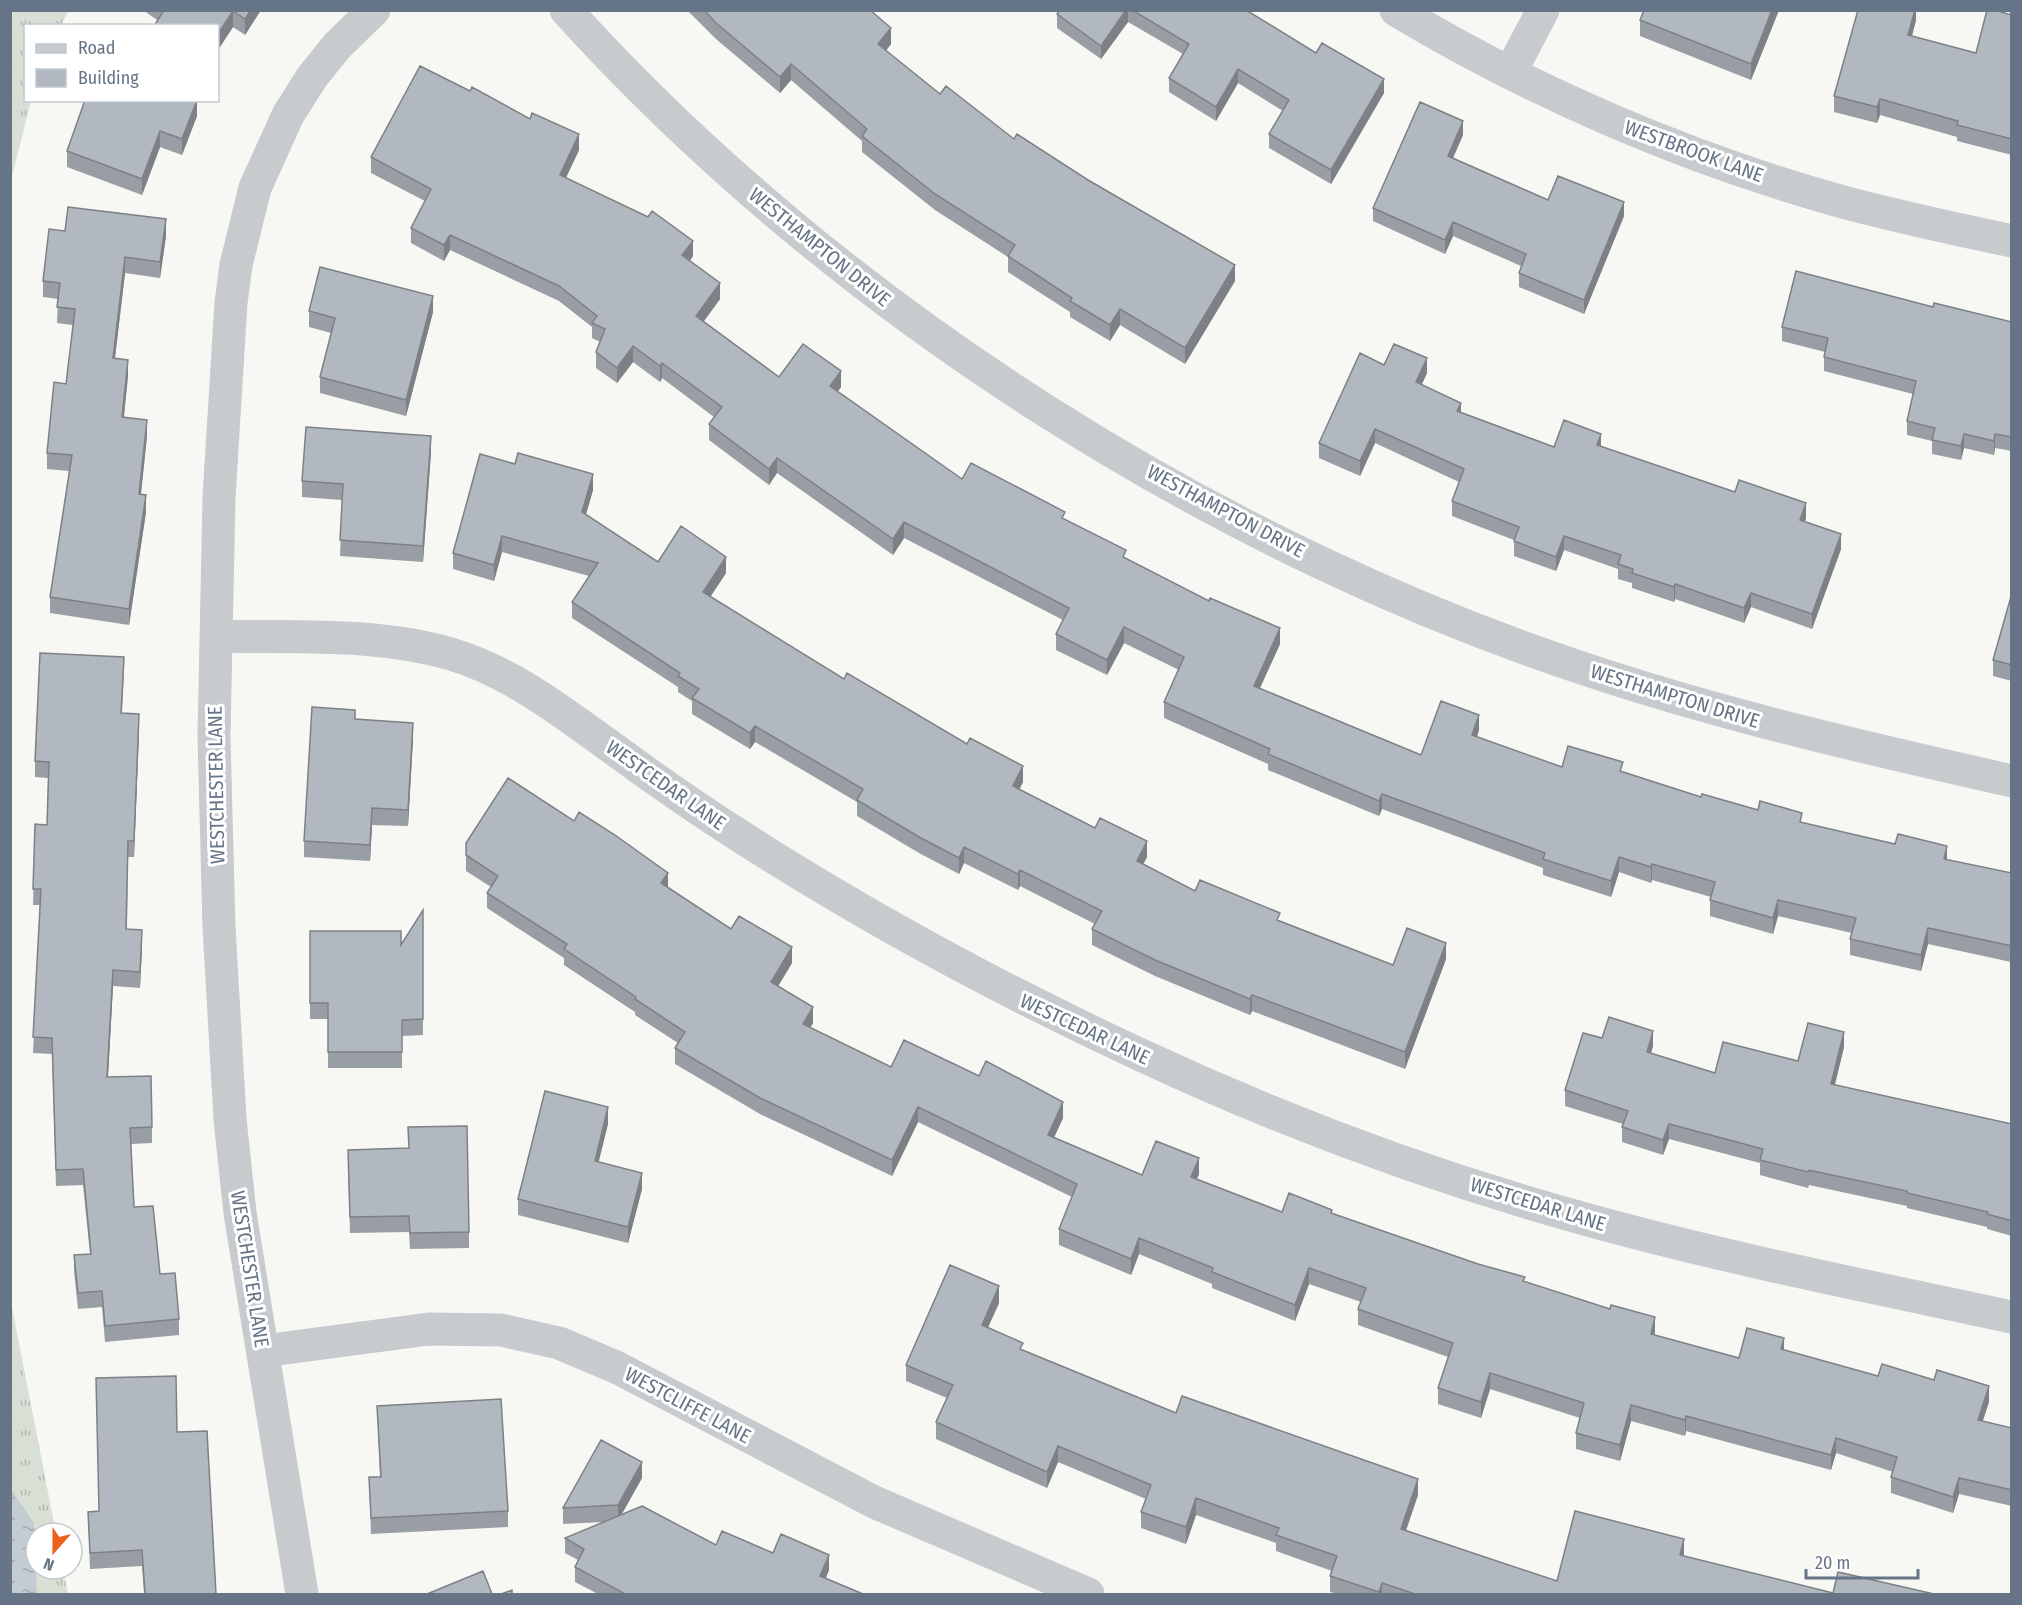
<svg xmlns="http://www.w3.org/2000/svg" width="2022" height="1605" viewBox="0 0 2022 1605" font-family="'Fira Sans Condensed',sans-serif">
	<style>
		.grass { fill: url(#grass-tufts) }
		.water { fill: url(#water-ripples) }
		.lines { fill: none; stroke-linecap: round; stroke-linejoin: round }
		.minor { stroke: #c7cbce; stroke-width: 33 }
		.wall { fill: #999ea4 }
		.shaded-wall { fill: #7d8186 }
		.building { fill: #b2b8bf; stroke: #7d8186; stroke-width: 1.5 }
		.labels { text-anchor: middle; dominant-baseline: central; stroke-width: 6; stroke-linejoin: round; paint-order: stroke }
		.street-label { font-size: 20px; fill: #657587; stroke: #fff }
	</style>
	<defs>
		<pattern id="grass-tufts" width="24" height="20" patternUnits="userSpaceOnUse" patternTransform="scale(1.5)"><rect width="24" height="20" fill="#d8e0d5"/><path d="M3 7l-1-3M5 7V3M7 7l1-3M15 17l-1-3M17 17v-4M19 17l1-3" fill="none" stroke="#b3bab2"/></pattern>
		<pattern id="water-ripples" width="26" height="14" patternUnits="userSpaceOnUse" patternTransform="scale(1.5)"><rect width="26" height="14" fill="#c3ccd2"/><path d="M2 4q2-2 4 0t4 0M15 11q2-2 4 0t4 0" fill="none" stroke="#a2aab0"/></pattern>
	</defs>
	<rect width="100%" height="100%" fill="#f7f8f4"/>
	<path class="grass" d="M11,10L69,11L61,25L26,26V100L31,101L11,180Z
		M10,1297L56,1533H36V1569H63L68,1594H11Z"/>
	<path class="water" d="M11,1489L34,1523L37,1594H11Z"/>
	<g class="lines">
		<path class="minor" d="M566,10C837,310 1222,553 1606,676C1739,719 1875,750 2012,781
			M1396,10C1534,93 1688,159 1843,202C1899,217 1955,229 2012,241
			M1510,73L1543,10
			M218,636C295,638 376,632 451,654C511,672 561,711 611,747C653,778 696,808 740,836C869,919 1003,991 1143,1056C1287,1123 1438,1179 1592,1221C1730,1259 1871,1287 2012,1317
			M263,1351L429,1329L501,1330L559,1343L618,1368L874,1502L1088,1594
			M302,1594L240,1213L230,1119L219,927L214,736L219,497L231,303L236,265L255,188L288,115L312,77L337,46L374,10"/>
	</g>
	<path class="wall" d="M143,10H261L245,35L233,27L218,50V26L157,20Z
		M687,10H870L891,44L886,51L940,94L1014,139L1235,281L1185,364L1120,325L1110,341L1070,317V312L1008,272V257L935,210L862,152V141L791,80L780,93L716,39Z
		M1060,10H1246L1316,53L1384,93L1331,184L1269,148V134L1283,111L1238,83L1216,121L1169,92V78L1183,54L1128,22L1101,59L1057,28V14Z
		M1779,10L1751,80L1640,36V20Z
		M1916,10V20L1912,36L1976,53L2012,15V155L1957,141V137L1880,115L1877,123L1834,112V96Z
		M470,91L530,119L579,150L566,178L693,256L690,261L720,299L704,321L779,377L841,387L838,391L962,479L1065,519L1126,558L1280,644L1260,688L1421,755L1479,730L1477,737L1562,767L1623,772L1701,797L1947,860L2012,873V984H2010V968L2011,962L1928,944L1921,971L1850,955V939L1852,933L1778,916L1773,934L1710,916V900L1711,897L1652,880L1651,883L1619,872L1611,897L1543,875V868L1382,809L1379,816L1268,770V764L1164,718V702L1179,670L1124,643L1107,675L1056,650V634L1063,620L904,538L893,555L777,473L769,485L709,440V424L714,417L662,378L660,382L633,362L617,383L596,368V352L600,342L592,338V327L559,301L450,250L444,261L411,243V228L425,201L371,173V157Z
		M197,116L182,155L160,147L142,195L67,167V151Z
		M1463,135L1453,158L1548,200L1624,216L1584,314L1519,287V273L1521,266L1453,236L1445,254L1373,221V208Z
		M65,231L166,236L160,278L125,273L115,358L128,376L124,417L147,436L141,495L146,512L129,625L50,613V597L69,471L47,469V453L66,384L73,325L57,323L58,299L43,297V281Z
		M1933,307L2012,322V451L1995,448L1994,455L1964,448L1961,460L1932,454V441L1907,435V421L1913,394L1824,371V357L1825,352L1782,341V327Z
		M309,311L433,312L406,416L320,393V377L331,333L309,327Z
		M1384,365L1427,373L1422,384L1461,413L1554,447H1601L1806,518L1805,521L1841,549L1812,629L1751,607L1744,623L1675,599L1674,602L1632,588V583L1618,579V569L1564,550L1556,571L1514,556V540L1452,516V501L1459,482L1375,443L1360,476L1319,458V443Z
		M431,452L423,562L340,556L342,500L302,497V481Z
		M515,464L593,490L586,514L658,562L726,573L710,597L844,679L1023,782L1019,789L1147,857L1143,864L1195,891L1280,921L1393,965L1446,959L1405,1069L1252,1011L1250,1015L1155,976L1092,945V929L1095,924L1020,886L1018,890L964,863L959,874L919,853L857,816V802L755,742L750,749L692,714V701L678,692V687L572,618V602L589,576L502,552L494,581L453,569V553Z
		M2012,593V681L1993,676V660Z
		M124,673L122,713L139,730L134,857H128L127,929L142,946L140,988L113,986L108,1077L152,1127V1143L131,1144L134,1207L160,1274L179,1319V1335L105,1342L102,1307L78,1309L74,1271V1255L90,1254L83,1185L56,1186L52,1054L33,1053L40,905H33L35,824L47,825L48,778L35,777V761Z
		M355,719L413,739L408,826L372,825L370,861L304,857V841Z
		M466,843L668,887L731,929L792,963L778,986L813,1023L810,1028L891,1067L1063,1118L1054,1137L1142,1175L1199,1174L1197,1179L1282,1212L1332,1213L1525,1281L1655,1332L1654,1335L1739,1358L1784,1350L1878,1376L1989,1402L1982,1421L2012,1428V1506L1959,1494L1953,1513L1891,1493V1477L1893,1472L1836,1453L1831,1470L1686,1431L1685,1436L1631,1421L1620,1461L1576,1449V1433L1580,1418L1490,1389L1481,1418L1438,1404V1388L1448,1357L1358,1325V1309L1361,1302L1309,1284L1295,1321L1212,1288V1284L1139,1254L1131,1275L1059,1245V1229L1072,1197L918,1122L892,1176L760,1114L675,1064V1048L678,1043L635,1015V1012L564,965V958L487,908V893L491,887L466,871Z
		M423,910V1035L402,1036V1068H328V1019H310V931L401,944Z
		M1602,1038L1653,1046L1651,1053L1715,1073L1798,1061L1844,1047L1835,1085L2012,1124V1236L1987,1229V1227L1907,1208V1206L1809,1185L1808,1188L1760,1175V1163L1669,1139L1663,1155L1622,1142V1127L1623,1124L1565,1106V1090Z
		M608,1124L598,1162L642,1189L628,1243L518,1215V1199Z
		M348,1166L469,1232V1248L410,1249L409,1232L350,1233Z
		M999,1303L988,1327L1023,1350L1176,1413L1418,1495L1406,1530L1557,1581L1684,1555V1556L1833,1593L1934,1594H1338L1330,1592V1576L1332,1571L1276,1551V1543L1196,1515L1186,1544L1141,1528V1512L1146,1499L1058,1462L1047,1488L936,1439V1422L947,1398L906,1381V1365Z
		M377,1406L508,1511V1527L371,1534L369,1477H380Z
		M177,1432L216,1594H144L142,1566L90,1569L88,1512L99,1511Z
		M642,1478L621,1515L716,1545L773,1553L829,1570L826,1578L863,1594H598L575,1582V1567L578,1560L565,1553V1538L604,1522L563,1524V1508Z"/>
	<path class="shaded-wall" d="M251,10H261L245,35V19Z
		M1126,10H1128V22L1101,59V46Z
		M1772,10H1779L1751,80V64Z
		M1915,10H1916V20L1908,51V35Z
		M233,11V27L218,50V34Z
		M891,28V44L878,60V44Z
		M791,64V80L780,93V77Z
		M1238,69V83L1216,121V107Z
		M1384,79V93L1331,184V170Z
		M1880,99V115L1877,123V107Z
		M197,100V116L182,155V139Z
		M1463,121V135L1448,169V156Z
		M160,131V147L142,195V179Z
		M579,134V150L560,190V175Z
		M1624,202V216L1584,314V300Z
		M166,219V236L160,278V262Z
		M1453,222V236L1445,254V240Z
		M450,235V250L444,261V245Z
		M693,241V256L682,271V255Z
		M125,257V273L113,374V358Z
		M1235,265V281L1185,364V348Z
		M720,283V299L696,332V316Z
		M433,296V312L406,416V400Z
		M1120,309V325L1110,341V325Z
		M633,346V362L617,383V368Z
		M1427,358V373L1416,397V382Z
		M128,360V376L122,433V417Z
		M662,363V378L660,382V366Z
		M841,371V387L830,402V386Z
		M1461,403V417L1457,411Z
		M147,420V436L139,510V494Z
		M1375,429V443L1360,476V461Z
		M1601,434V448L1597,445Z
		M1964,434V448L1961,460V446Z
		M1995,434V448L1994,455V441Z
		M431,436V452L423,562V546Z
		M777,458V473L769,485V469Z
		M593,474V490L582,528V512Z
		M146,495V512L129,625V609Z
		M1806,503V518L1800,534V520Z
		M904,522V538L893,555V539Z
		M1841,534V549L1812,629V614Z
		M502,536V552L494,581V565Z
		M1564,536V550L1556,571V557Z
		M726,557V573L703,608V592Z
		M1675,584V599L1674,602V587Z
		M1751,593V607L1744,623V608Z
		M1124,627V643L1107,675V660Z
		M1280,628V644L1254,701V686Z
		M139,714V730L134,857V841Z
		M1479,715V730L1472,751V735Z
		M413,723V739L408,826V810Z
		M755,726V742L750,749V733Z
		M1023,766V782L1013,802V786Z
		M1382,794V809L1379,816V801Z
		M372,808V825L370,861V845Z
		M1147,841V857L1137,877V861Z
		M1947,846V862L1944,859Z
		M964,847V863L959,874V858Z
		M1619,857V872L1611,897V881Z
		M1652,864V880L1651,883V867Z
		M1020,870V886L1018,890V874Z
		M668,873V889L661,883Z
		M1778,900V916L1773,934V918Z
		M1928,928V944L1921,971V955Z
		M142,930V946L140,988V972Z
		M1446,943V959L1405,1069V1052Z
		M792,947V963L771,998V982Z
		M113,970V986L107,1093V1077Z
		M1252,995V1011L1250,1015V999Z
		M813,1007V1023L803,1040V1024Z
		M1653,1031V1046L1647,1067V1052Z
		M1844,1032V1047L1831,1099V1084Z
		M1063,1102V1118L1048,1151V1135Z
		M608,1107V1124L595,1177V1161Z
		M918,1107V1122L892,1176V1160Z
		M1669,1124V1139L1663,1155V1140Z
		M1199,1158V1174L1191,1192V1177Z
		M642,1173V1189L628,1243V1227Z
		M1139,1238V1254L1131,1275V1259Z
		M1309,1268V1284L1295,1321V1305Z
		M999,1286V1303L982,1341V1325Z
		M1655,1317V1332L1651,1350V1334Z
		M1784,1338V1354L1781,1349Z
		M1490,1373V1389L1481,1418V1402Z
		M1989,1386V1402L1978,1436V1420Z
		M1631,1405V1421L1620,1461V1445Z
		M1686,1416V1431L1685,1436V1420Z
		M1836,1438V1453L1831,1470V1455Z
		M1058,1446V1462L1047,1488V1472Z
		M642,1462V1478L618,1521V1505Z
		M1959,1478V1494L1953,1513V1497Z
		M1418,1479V1495L1401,1545V1529Z
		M1196,1498V1515L1186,1544V1527Z
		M1684,1539V1555L1680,1571V1555Z
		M829,1555V1570L820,1591V1576Z
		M1382,1583V1594H1379V1592Z"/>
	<path class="building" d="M164,10H251L245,19L233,11L218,34V26H154Z
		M704,10H870L891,28L878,44L940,94L946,86L1014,139L1017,134L1088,180L1235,265L1185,348L1120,309L1110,325L1070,301L1072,298L1008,256L1015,245L935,194L862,136L867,129L791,64L780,77L716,23Z
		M1060,10H1126L1101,46L1057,14Z
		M1132,10H1246L1316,53L1322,43L1384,79L1331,170L1269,134L1289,100L1238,69L1216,107L1169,78L1189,44Z
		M1644,10H1772L1751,64L1640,20Z
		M1858,10H1915L1908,35L1976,53L1987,10H1994L2012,15V139L1957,125L1958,121L1880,99L1877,107L1834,96Z
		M420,66L470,91L472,87L530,119L532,113L579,134L560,175L648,217L652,211L693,241L682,255L720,283L696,316L779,377L803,344L841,371L830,386L962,479L971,463L1065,512L1062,518L1126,550L1123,557L1209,601L1210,598L1280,628L1254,686L1421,755L1441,701L1479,715L1472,735L1562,767L1568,746L1623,762L1620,771L1701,797L1702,794L1758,810L1760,801L1802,813L1800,822L1895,844L1898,834L1947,846L1944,859L2012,873V946L1928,928L1921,955L1850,939L1856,918L1778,900L1773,918L1710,900L1715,882L1652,864L1651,867L1619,857L1611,881L1543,859L1545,853L1382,794L1379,801L1268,754L1270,749L1164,702L1184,657L1124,627L1107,660L1056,634L1069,608L904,522L893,539L777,458L769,469L709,424L722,407L662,363L660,366L633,346L617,368L596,352L605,329L592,323L597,316L559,286L450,235L444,245L411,228L431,189L371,157Z
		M85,100H197L182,139L160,131L142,179L67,151Z
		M1420,102L1463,121L1448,156L1548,200L1558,176L1624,202L1584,300L1519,273L1526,254L1453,222L1445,240L1373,208Z
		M68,207L166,219L160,262L125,257L113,358L128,360L122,417L147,420L139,494L146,495L129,609L50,597L72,455L47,453L54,382L66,384L75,309L57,307L60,283L43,281L49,229L65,231Z
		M320,267L433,296L406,400L320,377L335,318L309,311Z
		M1796,271L1933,307L1934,303L2012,322V437L1995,434L1994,441L1964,434L1961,446L1932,440L1935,428L1907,421L1916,381L1824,357L1828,338L1782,327Z
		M1394,344L1427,358L1416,382L1461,403L1457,411L1554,447L1564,420L1601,434L1597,445L1735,492L1739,480L1806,503L1800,520L1841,534L1812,614L1751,593L1744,608L1675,584L1674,587L1632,573L1633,569L1618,564L1621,555L1564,536L1556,557L1514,541L1519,527L1452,501L1464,469L1375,429L1360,461L1319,443L1360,353L1384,365Z
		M306,427L431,436L423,546L340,540L343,484L302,481Z
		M518,453L593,474L582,512L658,562L681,526L726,557L703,592L844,679L847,673L967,744L970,738L1023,766L1013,786L1095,828L1100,818L1147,841L1137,861L1195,891L1200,880L1280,913L1277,920L1393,965L1407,928L1446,943L1405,1052L1252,995L1250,999L1155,960L1092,929L1102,911L1020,870L1018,874L964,847L959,858L919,837L857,800L863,789L755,726L750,733L692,698L699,689L678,676L680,673L572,602L598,563L502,536L494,565L453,553L480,454L515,464Z
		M2012,593V665L1993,660Z
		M40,653L124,657L121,713L139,714L134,841H128L126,929L142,930L140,972L113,970L107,1077L151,1076L152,1127L130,1128L134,1207L153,1206L160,1274L175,1273L179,1319L105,1326L102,1291L78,1293L74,1255L91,1254L83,1169L56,1170L52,1038L33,1037L41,889H33L35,824L47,825L49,762L35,761Z
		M312,707L355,710V719L413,723L408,810L372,808L370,845L304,841Z
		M508,778L574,821L579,812L615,835L668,873L661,883L731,929L739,916L792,947L771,982L813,1007L803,1024L891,1067L904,1040L979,1076L986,1061L1063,1102L1048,1135L1142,1175L1156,1141L1199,1158L1191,1177L1282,1212L1289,1193L1332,1210L1331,1213L1478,1264L1525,1277L1523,1281L1610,1309L1611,1305L1655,1317L1651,1334L1739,1358L1747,1328L1784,1338L1781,1349L1878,1376L1882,1364L1934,1380L1937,1370L1989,1386L1978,1420L2012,1428V1490L1959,1478L1953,1497L1891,1477L1897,1457L1836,1438L1831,1455L1686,1416L1685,1420L1631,1405L1620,1445L1576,1433L1584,1403L1490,1373L1481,1402L1438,1388L1453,1343L1358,1309L1366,1288L1309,1268L1295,1305L1212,1272L1213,1268L1139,1238L1131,1259L1059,1229L1077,1184L918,1107L892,1160L760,1098L675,1048L685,1032L635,999L636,997L564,949L567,944L487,893L498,876L466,855V843Z
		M423,910V1019L402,1020V1052H328V1003H310V931H401V945Z
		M1609,1017L1653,1031L1647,1052L1715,1073L1723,1042L1798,1061L1808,1023L1844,1032L1831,1084L2012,1124V1221L1987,1214L1988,1212L1907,1193V1191L1809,1170L1808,1172L1760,1160L1763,1149L1669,1124L1663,1140L1622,1127L1628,1111L1565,1090L1583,1033L1602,1038Z
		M545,1091L608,1107L595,1161L642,1173L628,1227L518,1199Z
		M467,1126L469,1232L410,1233L409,1216L350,1217L348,1150L409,1148L408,1127Z
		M950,1265L999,1286L982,1325L1023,1343L1020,1349L1176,1413L1182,1396L1418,1479L1401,1529L1557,1581L1575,1511L1684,1539L1680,1555L1833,1593L1838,1572L1934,1594H1415L1382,1583L1379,1592L1330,1576L1337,1556L1276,1535L1279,1528L1196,1498L1186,1527L1141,1512L1151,1485L1058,1446L1047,1472L936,1422L953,1385L906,1365Z
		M176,1376L177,1432L207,1431L216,1594H145L142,1550L90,1553L88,1512L99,1511L96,1378Z
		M501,1399L508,1511L371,1518L369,1477H381L377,1406Z
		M601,1440L642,1462L618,1505L563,1508Z
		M642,1506L716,1545L722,1531L773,1553L781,1534L829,1555L820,1576L863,1594H625L575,1567L584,1549L565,1538Z
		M483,1571L492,1594H427Z
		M512,1590V1594H501Z"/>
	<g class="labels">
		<g class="street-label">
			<text transform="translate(1694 151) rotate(20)">WESTBROOK LANE</text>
			<text transform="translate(820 247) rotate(39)">WESTHAMPTON DRIVE</text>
			<text transform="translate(1226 511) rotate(28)">WESTHAMPTON DRIVE</text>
			<text transform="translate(1675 696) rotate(17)">WESTHAMPTON DRIVE</text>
			<text transform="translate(216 785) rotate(-91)">WESTCHESTER LANE</text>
			<text transform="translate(666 785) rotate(35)">WESTCEDAR LANE</text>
			<text transform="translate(1085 1029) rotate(25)">WESTCEDAR LANE</text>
			<text transform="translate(1538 1204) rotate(17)">WESTCEDAR LANE</text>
			<text transform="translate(250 1269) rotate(81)">WESTCHESTER LANE</text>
			<text transform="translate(688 1405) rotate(28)">WESTCLIFFE LANE</text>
		</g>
	</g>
	<rect width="2022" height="1605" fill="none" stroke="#657587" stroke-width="24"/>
	<rect x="24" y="24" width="195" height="78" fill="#ffffff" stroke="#c1c8cf" stroke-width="1.5"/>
	<rect x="36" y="44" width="30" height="9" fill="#c7cbce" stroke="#c1c8cf" stroke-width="1.5"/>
	<text x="78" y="54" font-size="18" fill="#657587">Road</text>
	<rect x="36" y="69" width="30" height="18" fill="#b2b8bf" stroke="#c1c8cf" stroke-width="1.5"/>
	<text x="78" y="84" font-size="18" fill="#657587">Building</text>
	<g transform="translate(54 1551) rotate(201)"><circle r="28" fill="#ffffff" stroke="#c1c8cf" stroke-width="1.5"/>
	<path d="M0-4.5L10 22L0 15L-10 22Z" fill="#ee601e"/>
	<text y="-9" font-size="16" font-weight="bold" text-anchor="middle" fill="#657587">N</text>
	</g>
	<path d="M1806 1569v9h112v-9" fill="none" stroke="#657587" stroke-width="3"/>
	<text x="1815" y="1569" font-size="18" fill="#657587" stroke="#ffffff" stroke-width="4.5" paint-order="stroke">20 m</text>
</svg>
